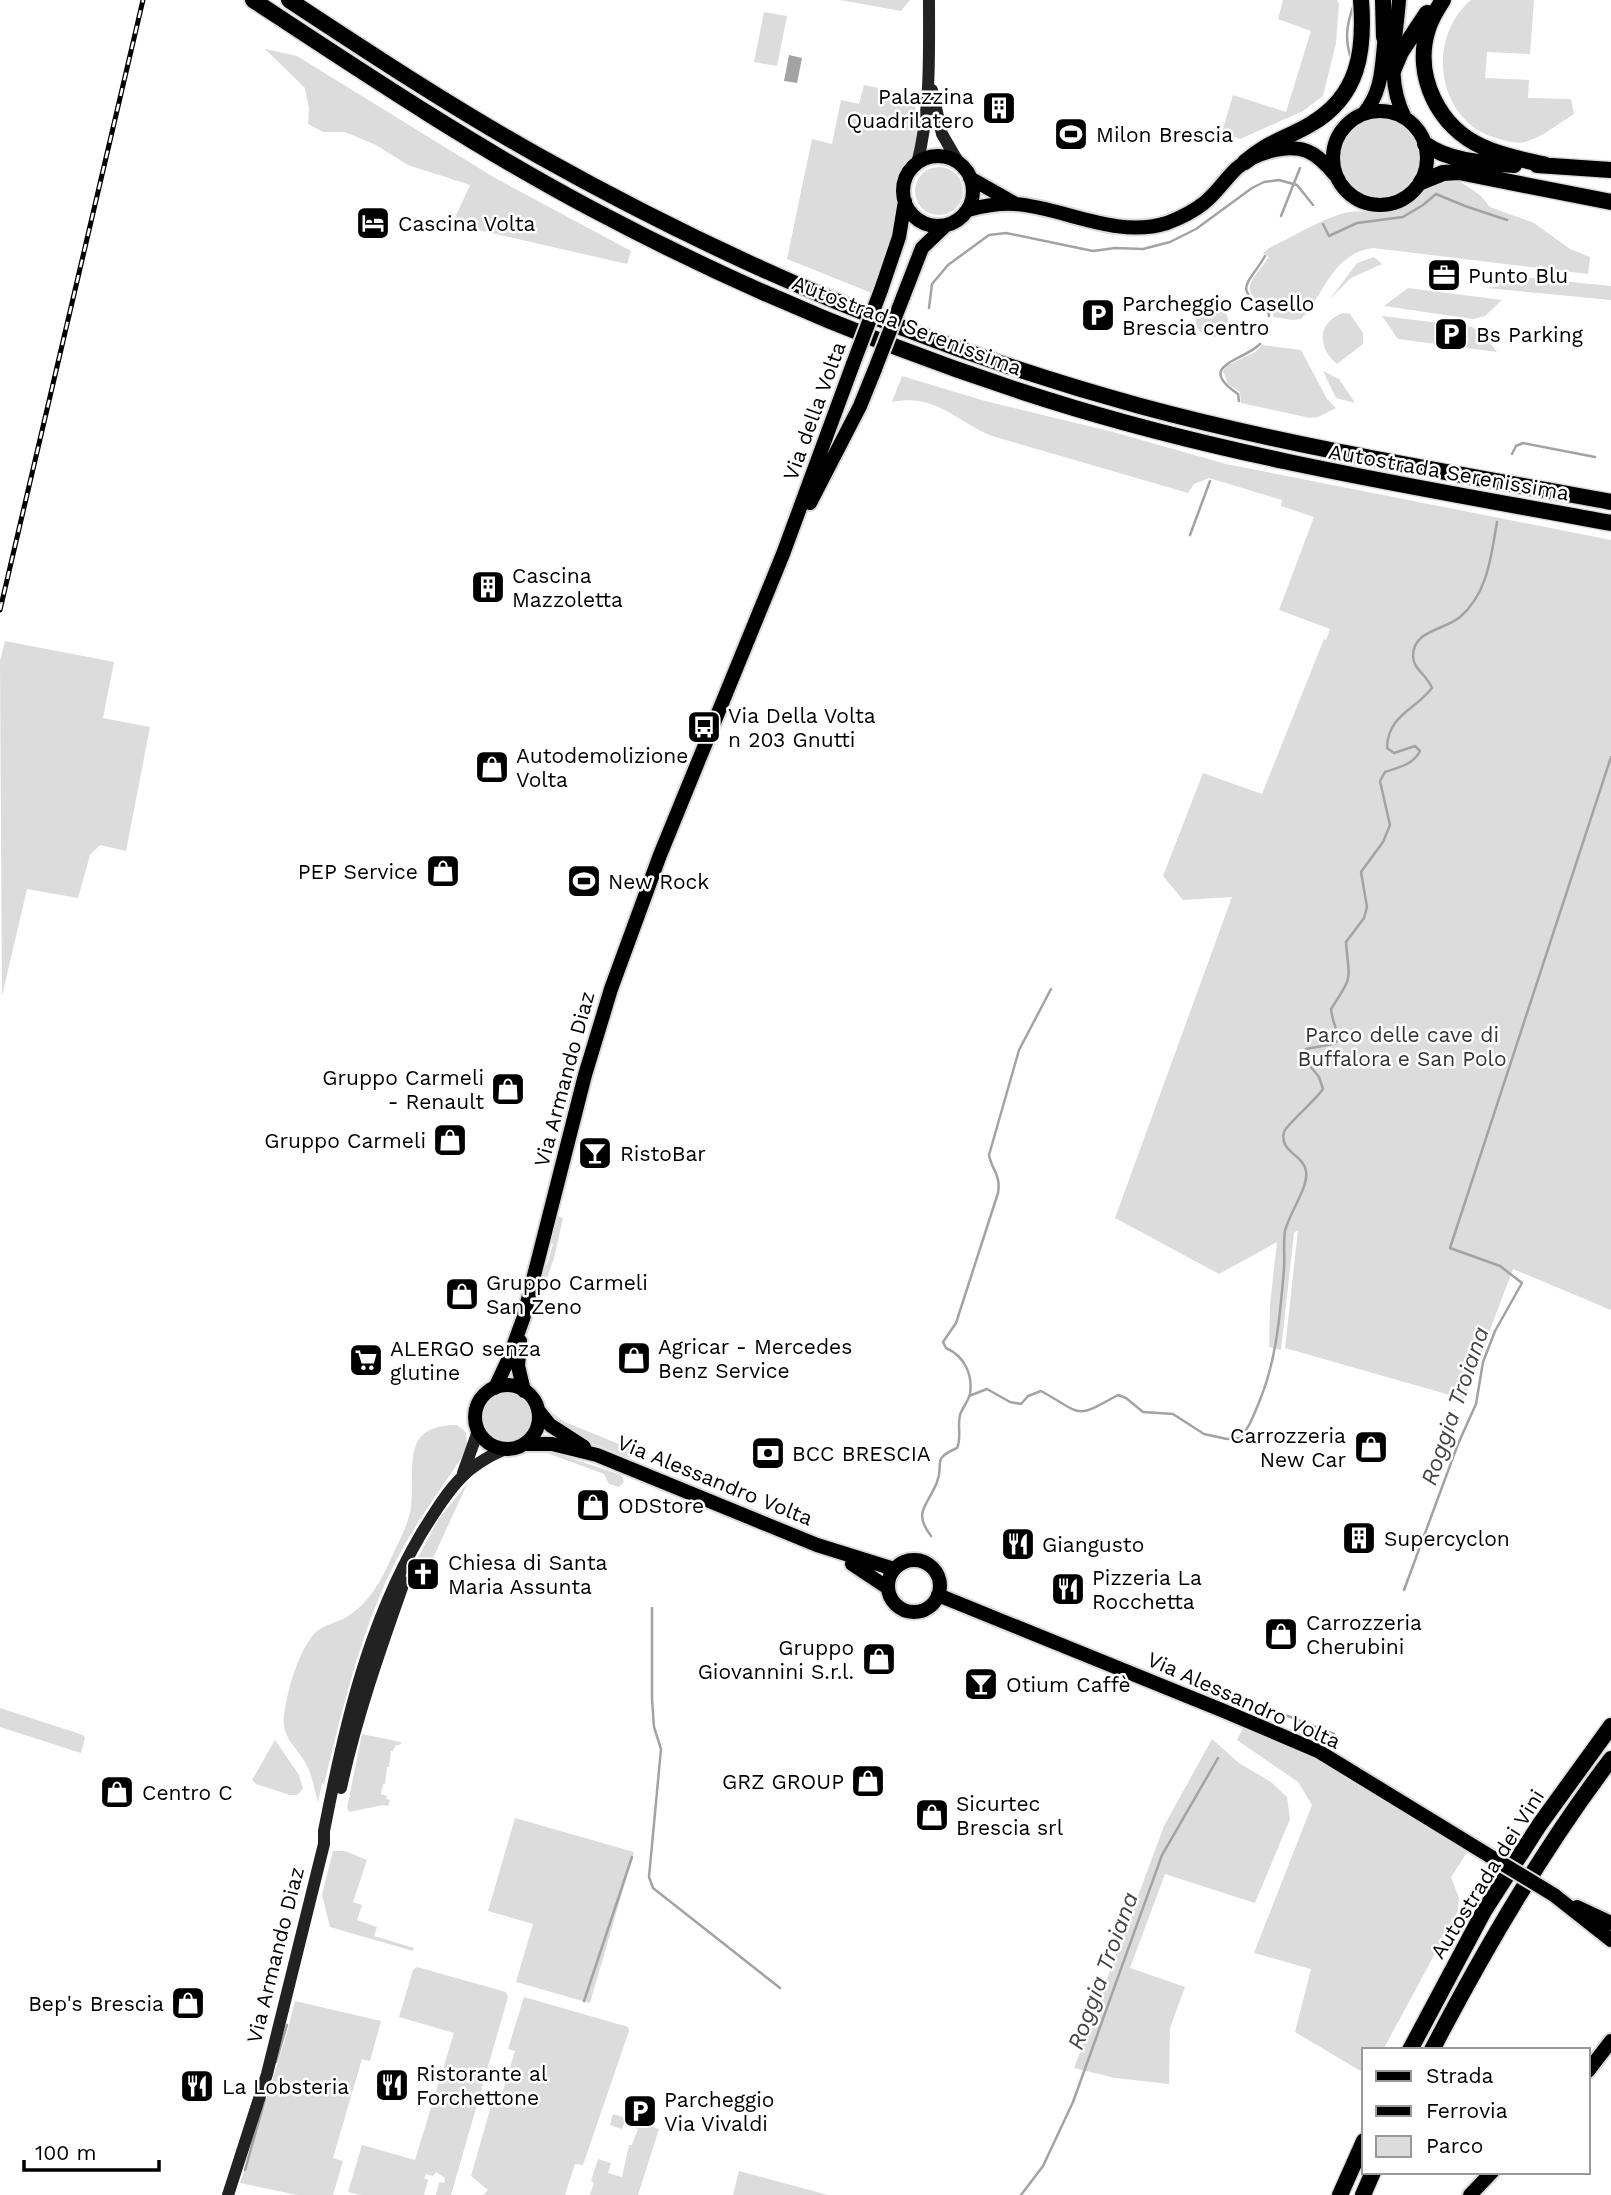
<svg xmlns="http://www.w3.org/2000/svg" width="1611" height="2195" viewBox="0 0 1611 2195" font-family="'Work Sans',sans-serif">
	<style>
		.green { fill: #dcdcdc }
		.water { fill: #a3a3a3 }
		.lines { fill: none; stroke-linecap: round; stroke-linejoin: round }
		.stream { stroke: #a3a3a3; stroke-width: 2.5 }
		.primary-casing { stroke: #dbdbdb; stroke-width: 18 }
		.highway-casing { stroke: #dbdbdb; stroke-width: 19 }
		.secondary { stroke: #222; stroke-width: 12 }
		.primary { stroke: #000; stroke-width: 14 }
		.highway { stroke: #000; stroke-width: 16 }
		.rail-casing { stroke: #000; stroke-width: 5 }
		.rail { stroke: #fff; stroke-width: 2.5; stroke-dasharray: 8; stroke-linecap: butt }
		.primary-bridge-casing { stroke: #dbdbdb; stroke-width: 18; stroke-linecap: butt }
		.primary-bridge { stroke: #000; stroke-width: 14 }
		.labels { text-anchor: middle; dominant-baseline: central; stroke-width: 5; stroke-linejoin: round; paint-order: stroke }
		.poi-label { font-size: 21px; fill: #000; stroke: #fff; text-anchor: start }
		.street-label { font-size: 21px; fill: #000; stroke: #fff }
		.park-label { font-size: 21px; fill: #333; stroke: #fff }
		.water-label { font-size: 23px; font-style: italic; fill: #444; stroke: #fff }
	</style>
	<rect width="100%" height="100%" fill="#fff"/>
	<path class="green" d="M840,0H910L901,11Z
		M1283,0H1337L1339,4L1336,43L1323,96L1303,111L1240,139L1222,132L1233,95L1286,112L1311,31L1278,19Z
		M1471,0H1534L1530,54L1487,52L1485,78L1529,80L1528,98L1571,99L1574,114C1559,123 1544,136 1528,141C1518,145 1506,141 1496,138C1437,121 1425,39 1471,0Z
		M764,12L787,16L777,66L754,62Z
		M265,49L297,56L495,178L631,251L627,264L452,224L470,185L408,165L376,145L345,132H323L308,124L309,109L305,88Z
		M864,85L913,95L920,135L912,158L898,179V225L874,294L787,259L812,139L832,144L841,100L859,104Z
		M1340 158a40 40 0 1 1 80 0a40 40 0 1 1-80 0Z
		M915 191a24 24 0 1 1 48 0a24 24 0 1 1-48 0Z
		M1459,181L1480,195L1490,207L1534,223L1570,249L1590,257L1588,274L1373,248C1332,254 1326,292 1301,319L1293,320L1273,317L1272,310C1237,290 1249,285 1269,257L1263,253L1269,248C1293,237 1324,217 1349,212C1365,209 1381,216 1397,211C1412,206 1419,193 1432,186C1441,181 1450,182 1459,181Z
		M1374,257L1382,264L1351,278L1330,299L1357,263Z
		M1487,270L1512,276L1611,286V300L1486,288L1499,286L1500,275L1493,274Z
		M1408,288L1502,300L1485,316L1473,319L1384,306Z
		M1196 321a16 16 0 1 1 32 0a16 16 0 1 1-32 0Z
		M1343,313L1350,314L1363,333V344L1337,364C1317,348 1317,322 1343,313Z
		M1382,316L1472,327L1483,334L1497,352L1398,339Z
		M1262,345L1301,350L1327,399L1336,408L1318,417L1310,418L1241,403L1240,392L1228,384L1223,371L1226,366L1255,352Z
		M1323,371L1339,379L1355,403L1336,398Z
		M902,376L985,401L1113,432L1226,464L1611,540V1310L1513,1269L1464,1399L1285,1348L1298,1230L1294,1233L1281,1350L1269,1347L1270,1305L1277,1242L1219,1274L1115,1218L1232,897L1183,900L1163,876L1203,773L1262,794L1324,639L1326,640L1330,629L1279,610L1314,517L1281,506L1282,500L1209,478L1194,484L1188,493L992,436C955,421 936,393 892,402Z
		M5,641L114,662L103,718L150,727L126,851L100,845L90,855L78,898L27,889L2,996L0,661Z
		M557,1216L563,1218L554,1258L525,1341L527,1371L538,1398L548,1410L565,1422L631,1449L633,1455L629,1458L589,1442L564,1428L543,1412L525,1380L523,1343L541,1263L547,1265L553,1244L549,1242L553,1218Z
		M481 1417a25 25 0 1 1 50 0a25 25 0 1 1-50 0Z
		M457,1425L466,1432L467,1445L462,1457C443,1486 421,1515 404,1546C363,1619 344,1704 324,1784L322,1783L318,1802C314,1788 312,1774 305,1762C295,1745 281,1737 284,1715C287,1692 299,1648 316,1632C324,1625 335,1623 345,1618C369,1604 381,1581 392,1556C399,1541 409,1523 411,1507C416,1467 399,1425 457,1425Z
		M539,1450H547L621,1475L624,1482L619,1487L609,1484L604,1474Z
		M468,1482L429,1567L415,1563L438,1520Z
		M0,1708L83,1735L85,1738L81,1753L0,1727Z
		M1244,1726L1315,1759L1468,1851L1451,1877L1459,1898L1458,1911L1383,2050H1364V2073L1295,2032L1311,1969L1254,1953L1312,1805L1298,1782L1237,1740Z
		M362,1734L401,1742V1744L395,1746L393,1751H391L389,1767H387L385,1784H383L381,1794L387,1796L386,1799L390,1800L388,1806L383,1805L349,1812L347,1808Z
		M1212,1739L1239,1763L1271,1782L1287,1797L1290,1819L1255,1903L1165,1874L1130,1968L1185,1987L1170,2028L1169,2084L1115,2078L1074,2068L1164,1826Z
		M275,1740L299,1775L303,1789L297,1795H290L256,1784L252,1780Z
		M515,1818L634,1852L590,2003L516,1982L533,1924L488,1911Z
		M333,1851H345L367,1860L353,1902L362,1905L357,1920L377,1927L374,1936L414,1948L413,1951L330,1927L322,1895Z
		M417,1967L506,1992L508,1997L451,2195H436L439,2182L444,2183L445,2178L436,2172L433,2176L426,2174L424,2178L428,2180L424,2195H361L348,2192L362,2145L415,2160L454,2033L399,2017L413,1970Z
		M524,1997L628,2027L629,2031L583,2165L575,2164L565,2195H483L488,2190L471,2176L495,2092L502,2094L515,2051L508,2049Z
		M295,2001L381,2021L370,2061L362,2059L333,2158L343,2161L333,2195H297L240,2183L287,2033Z
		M613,2114L659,2129L638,2195H590L594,2183L591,2181L598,2159L611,2163L608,2173L622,2177L629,2145H632L638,2129L624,2124L622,2129L610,2125Z
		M739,2171L828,2195H733Z"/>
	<path class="water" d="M789,55L802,58L797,83L784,81Z"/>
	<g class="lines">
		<path class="stream" d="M1351,59C1345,39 1346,27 1353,7
			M1281,216L1300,168
			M1323,224L1329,236L1357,223L1403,217L1423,205L1436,194L1465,206L1507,220
			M1265,256C1249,284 1231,289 1268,309L1269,316
			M929,308L932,284L948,265L989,235L1006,233L1093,251L1115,248L1143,249L1170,242L1196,229L1252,188L1264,182L1279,180L1297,185L1313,205
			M1239,401L1238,394C1195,365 1242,362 1260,344
			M1512,454L1516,446L1523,443L1595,457
			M1190,535L1210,481
			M969,1396L987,1389L1010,1402L1021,1404L1028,1396L1041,1391C1083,1414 1073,1420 1118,1395L1126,1398L1143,1412L1173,1414L1204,1434L1227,1439L1240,1438C1250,1427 1254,1414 1260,1400C1277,1358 1280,1314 1284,1269C1285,1257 1283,1243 1285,1231C1289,1213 1309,1187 1306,1171C1303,1154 1279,1152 1284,1132C1286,1125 1315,1101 1323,1089L1319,1077L1302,1056L1306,1049L1333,1044L1339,1040C1337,1029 1332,1021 1331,1009C1354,974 1349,982 1346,942L1364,918L1367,907L1361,872L1383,842L1390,825L1380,781L1385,772C1399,767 1413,765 1420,751L1415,746L1394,753L1387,748C1388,715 1414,711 1432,688C1427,675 1413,669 1413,656C1413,630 1445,630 1460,617C1488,593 1491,556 1497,522
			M931,1536C912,1511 928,1506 937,1482C945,1462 930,1460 957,1448C962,1437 957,1427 960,1415C962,1408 968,1402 970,1394C973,1374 964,1356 946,1348L943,1342L956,1323L998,1193C1001,1174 992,1171 989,1155L1019,1050L1051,989
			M1404,1590L1458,1444L1476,1404L1483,1362L1495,1331L1522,1283L1500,1266L1450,1248L1611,757
			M652,1608V1699L654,1727L661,1749L649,1877L653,1888L780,1988
			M1252,1702L1334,1734
			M584,2001L632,1857
			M276,2062L287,2025
			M245,2170L265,2099
			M1021,2195L1043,2166L1073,2102L1162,1855L1218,1758"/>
		<g class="primary-casing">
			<path id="primary" d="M1399,0C1396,42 1385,79 1405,118
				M1333 158a47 47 0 1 1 94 0a47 47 0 1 1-94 0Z
				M1364,113C1385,89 1381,59 1386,28
				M903 191a35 35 0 1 1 70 0a35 35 0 1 1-70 0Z
				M970,178L1014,203
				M968,210C983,206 1000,203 1015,204C1065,208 1116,239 1167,223C1180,218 1193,212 1204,203C1217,193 1225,179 1237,168C1253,154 1286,143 1307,151C1319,156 1327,165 1335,175
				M881,290L899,237L905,201
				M903,297L922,248L945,226
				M810,503L860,406L875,369
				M520,1341L518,1366L524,1391
				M475 1417a32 32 0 1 1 64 0a32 32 0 1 1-64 0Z
				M495,1388L509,1358L523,1319L585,1075L611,989L660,855L783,554L853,364
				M538,1410L550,1425L584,1447
				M524,1444H552L597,1455L817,1545L894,1569
				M888 1586a26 26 0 1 1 52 0a26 26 0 1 1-52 0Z
				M852,1564L888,1588
				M938,1595L1224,1711L1318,1751L1493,1858
				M1554,1895L1611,1940
				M1577,1907L1611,1923
				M1588,2071L1611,2041
				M1470,2195L1492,2172"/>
		</g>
		<g class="highway-casing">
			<path id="highway" d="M253,0C364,73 475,147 592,209C737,286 892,351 1048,400C1232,458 1422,488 1611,523
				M289,0C371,54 453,108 539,156C728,262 931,349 1140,406C1295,448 1454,473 1611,502
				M1383,0L1384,37
				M1443,0C1437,9 1431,19 1428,29C1413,76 1439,128 1483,147C1502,156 1525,160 1546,165
				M1393,71L1401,52L1427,13
				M1425,144C1450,162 1485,163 1514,165
				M1245,162C1269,141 1286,139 1311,124C1359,96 1365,51 1361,0
				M1537,165L1611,170
				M1421,182L1443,173L1459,172L1611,202
				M1410,2050L1484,1911L1540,1824L1611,1726
				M1432,2050C1485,1948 1542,1850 1611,1759
				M1340,2195L1364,2141
				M1363,2195L1373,2172"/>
		</g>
		<path class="secondary" d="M932,90L942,134L960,165
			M917,164C931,110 929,55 929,0
			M463,1473L478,1431
			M341,1788C356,1718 380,1650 404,1582
			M228,2195L267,2074L324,1844V1831C344,1728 367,1626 421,1534C433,1515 445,1494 461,1478C473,1465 489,1456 505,1449"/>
		<use href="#primary" class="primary"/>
		<use href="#highway" class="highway"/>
		<g class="rail-casing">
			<path id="rail" d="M0,610L143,0"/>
		</g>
		<use href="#rail" class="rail"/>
		<g class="primary-bridge-casing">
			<path id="primary-bridge" d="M853,364L881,290
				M875,369L903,297
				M1493,1858L1554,1895"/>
		</g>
		<use href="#primary-bridge" class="primary-bridge"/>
	</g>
	<defs>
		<g id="building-square" transform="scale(1.75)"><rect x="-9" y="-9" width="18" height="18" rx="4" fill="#000" stroke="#fff"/><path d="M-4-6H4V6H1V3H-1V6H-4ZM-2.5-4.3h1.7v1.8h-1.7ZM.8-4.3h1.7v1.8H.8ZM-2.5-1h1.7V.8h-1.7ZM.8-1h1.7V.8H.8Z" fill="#fff"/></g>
		<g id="stadium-square" transform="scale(1.75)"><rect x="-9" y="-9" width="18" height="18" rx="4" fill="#000" stroke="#fff"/><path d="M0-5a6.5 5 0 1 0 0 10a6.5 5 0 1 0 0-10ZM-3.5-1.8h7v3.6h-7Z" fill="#fff"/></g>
		<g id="hotel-square" transform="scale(1.75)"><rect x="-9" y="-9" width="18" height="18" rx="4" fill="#000" stroke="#fff"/><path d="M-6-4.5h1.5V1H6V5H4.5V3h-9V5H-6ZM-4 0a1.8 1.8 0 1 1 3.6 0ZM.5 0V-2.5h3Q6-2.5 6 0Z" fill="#fff"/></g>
		<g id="office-square" transform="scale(1.75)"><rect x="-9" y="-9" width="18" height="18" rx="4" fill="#000" stroke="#fff"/><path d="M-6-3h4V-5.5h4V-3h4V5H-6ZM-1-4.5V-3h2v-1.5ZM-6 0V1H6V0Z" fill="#fff"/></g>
		<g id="parking-square" transform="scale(1.75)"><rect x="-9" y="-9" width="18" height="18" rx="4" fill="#000" stroke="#fff"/><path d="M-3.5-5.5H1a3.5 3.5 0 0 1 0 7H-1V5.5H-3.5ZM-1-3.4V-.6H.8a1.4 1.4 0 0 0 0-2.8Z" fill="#fff"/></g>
		<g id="bus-square" transform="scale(1.75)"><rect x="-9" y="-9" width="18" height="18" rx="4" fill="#000" stroke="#fff"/><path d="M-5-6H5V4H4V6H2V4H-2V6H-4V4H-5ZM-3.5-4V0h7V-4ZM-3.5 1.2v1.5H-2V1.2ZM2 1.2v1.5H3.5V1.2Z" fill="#fff"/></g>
		<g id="shop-square" transform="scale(1.75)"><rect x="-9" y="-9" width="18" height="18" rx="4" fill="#000" stroke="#fff"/><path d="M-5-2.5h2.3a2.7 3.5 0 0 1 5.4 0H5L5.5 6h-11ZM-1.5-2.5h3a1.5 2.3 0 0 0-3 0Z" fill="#fff"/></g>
		<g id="bar-square" transform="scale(1.75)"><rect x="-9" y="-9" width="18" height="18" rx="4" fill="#000" stroke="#fff"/><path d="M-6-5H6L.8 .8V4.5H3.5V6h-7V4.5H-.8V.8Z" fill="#fff"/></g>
		<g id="supermarket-square" transform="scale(1.75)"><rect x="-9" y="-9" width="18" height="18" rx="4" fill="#000" stroke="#fff"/><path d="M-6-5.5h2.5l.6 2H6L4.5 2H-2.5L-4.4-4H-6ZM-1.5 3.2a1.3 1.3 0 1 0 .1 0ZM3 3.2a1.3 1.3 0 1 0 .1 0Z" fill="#fff"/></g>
		<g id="bank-square" transform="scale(1.75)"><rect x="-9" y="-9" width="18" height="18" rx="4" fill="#000" stroke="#fff"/><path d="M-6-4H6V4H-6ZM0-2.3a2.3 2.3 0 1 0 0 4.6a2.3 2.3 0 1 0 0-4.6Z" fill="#fff"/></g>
		<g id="restaurant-square" transform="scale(1.75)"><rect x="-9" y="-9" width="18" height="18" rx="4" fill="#000" stroke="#fff"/><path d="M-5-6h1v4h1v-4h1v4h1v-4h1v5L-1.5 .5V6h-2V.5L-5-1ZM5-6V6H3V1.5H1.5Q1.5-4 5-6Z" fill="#fff"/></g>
		<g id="church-square" transform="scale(1.75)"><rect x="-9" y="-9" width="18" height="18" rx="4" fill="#000" stroke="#fff"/><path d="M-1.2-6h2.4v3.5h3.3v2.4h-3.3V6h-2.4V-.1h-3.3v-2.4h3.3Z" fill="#fff"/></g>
	</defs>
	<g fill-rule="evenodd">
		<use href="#building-square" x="999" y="108"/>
		<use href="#stadium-square" x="1071" y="134"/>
		<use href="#hotel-square" x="373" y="223"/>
		<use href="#office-square" x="1444" y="275"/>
		<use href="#parking-square" x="1098" y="315"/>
		<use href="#parking-square" x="1451" y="334"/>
		<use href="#building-square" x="488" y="587"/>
		<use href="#bus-square" x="704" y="727"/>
		<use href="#shop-square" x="492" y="767"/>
		<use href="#shop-square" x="443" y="871"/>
		<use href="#stadium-square" x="584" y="881"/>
		<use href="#shop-square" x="508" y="1089"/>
		<use href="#shop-square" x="450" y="1140"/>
		<use href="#bar-square" x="595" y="1153"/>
		<use href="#shop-square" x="462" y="1294"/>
		<use href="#shop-square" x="634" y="1358"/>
		<use href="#supermarket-square" x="366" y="1360"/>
		<use href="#shop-square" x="1371" y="1447"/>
		<use href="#bank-square" x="768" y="1453"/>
		<use href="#shop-square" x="593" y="1505"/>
		<use href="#building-square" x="1359" y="1538"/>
		<use href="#restaurant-square" x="1018" y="1544"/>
		<use href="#church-square" x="423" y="1574"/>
		<use href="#restaurant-square" x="1068" y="1589"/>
		<use href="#shop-square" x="1281" y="1634"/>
		<use href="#shop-square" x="879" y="1659"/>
		<use href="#bar-square" x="981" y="1684"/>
		<use href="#shop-square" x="868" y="1781"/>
		<use href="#shop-square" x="117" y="1792"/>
		<use href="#shop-square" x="932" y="1815"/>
		<use href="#shop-square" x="188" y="2003"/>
		<use href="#restaurant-square" x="392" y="2085"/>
		<use href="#restaurant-square" x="197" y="2086"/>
		<use href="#parking-square" x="640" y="2111"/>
	</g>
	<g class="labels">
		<g class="poi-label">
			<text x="974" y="96" text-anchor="end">Palazzina<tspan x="974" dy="24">Quadrilatero</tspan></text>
			<text x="1096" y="134">Milon Brescia</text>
			<text x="398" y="223">Cascina Volta</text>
			<text x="1468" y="275">Punto Blu</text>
			<text x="1122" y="303">Parcheggio Casello<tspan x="1122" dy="24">Brescia centro</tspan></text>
			<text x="1476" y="334">Bs Parking</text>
			<text x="512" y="575">Cascina<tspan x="512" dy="24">Mazzoletta</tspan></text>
			<text x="728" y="715">Via Della Volta<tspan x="728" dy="24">n 203 Gnutti</tspan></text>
			<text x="516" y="755">Autodemolizione<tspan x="516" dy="24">Volta</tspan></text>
			<text x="418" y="871" text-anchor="end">PEP Service</text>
			<text x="608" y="881">New Rock</text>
			<text x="484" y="1077" text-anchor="end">Gruppo Carmeli<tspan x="484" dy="24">- Renault</tspan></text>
			<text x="426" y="1140" text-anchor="end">Gruppo Carmeli</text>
			<text x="620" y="1153">RistoBar</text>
			<text x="486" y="1282">Gruppo Carmeli<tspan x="486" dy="24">San Zeno</tspan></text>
			<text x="658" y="1346">Agricar - Mercedes<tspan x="658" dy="24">Benz Service</tspan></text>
			<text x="390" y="1348">ALERGO senza<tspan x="390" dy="24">glutine</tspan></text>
			<text x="1346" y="1435" text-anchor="end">Carrozzeria<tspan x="1346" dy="24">New Car</tspan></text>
			<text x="792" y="1453">BCC BRESCIA</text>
			<text x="618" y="1505">ODStore</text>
			<text x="1384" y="1538">Supercyclon</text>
			<text x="1042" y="1544">Giangusto</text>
			<text x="448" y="1562">Chiesa di Santa<tspan x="448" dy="24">Maria Assunta</tspan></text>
			<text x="1092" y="1577">Pizzeria La<tspan x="1092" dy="24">Rocchetta</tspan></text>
			<text x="1306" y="1622">Carrozzeria<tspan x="1306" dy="24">Cherubini</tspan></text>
			<text x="854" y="1647" text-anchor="end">Gruppo<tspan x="854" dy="24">Giovannini S.r.l.</tspan></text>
			<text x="1006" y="1684">Otium Caffè</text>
			<text x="844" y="1781" text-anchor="end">GRZ GROUP</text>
			<text x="142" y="1792">Centro C</text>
			<text x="956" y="1803">Sicurtec<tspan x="956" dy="24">Brescia srl</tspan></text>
			<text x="164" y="2003" text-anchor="end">Bep's Brescia</text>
			<text x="416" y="2073">Ristorante al<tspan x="416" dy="24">Forchettone</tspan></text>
			<text x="222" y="2086">La Lobsteria</text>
			<text x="664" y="2099">Parcheggio<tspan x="664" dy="24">Via Vivaldi</tspan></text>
		</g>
		<g class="street-label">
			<text transform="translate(907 325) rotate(21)">Autostrada Serenissima</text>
			<text transform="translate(814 411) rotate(-70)">Via della Volta</text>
			<text transform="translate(1449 472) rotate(10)">Autostrada Serenissima</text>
			<text transform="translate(564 1079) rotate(-75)">Via Armando Diaz</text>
			<text transform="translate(715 1480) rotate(22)">Via Alessandro Volta</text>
			<text transform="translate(1244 1700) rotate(24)">Via Alessandro Volta</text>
			<text transform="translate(1487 1874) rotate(-58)">Autostrada dei Vini</text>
			<text transform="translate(275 1955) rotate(-76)">Via Armando Diaz</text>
		</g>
		<g class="park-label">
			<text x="1402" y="1034">Parco delle cave di<tspan x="1402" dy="24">Buffalora e San Polo</tspan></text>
		</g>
		<g class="water-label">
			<text transform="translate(1455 1406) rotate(-71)">Roggia Troiana</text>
			<text transform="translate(1103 1971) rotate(-70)">Roggia Troiana</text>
		</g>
	</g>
	<rect x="1362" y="2048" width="228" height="126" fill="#ffffff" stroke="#999999" stroke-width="2"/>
	<rect x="1376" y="2071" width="35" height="10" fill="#000000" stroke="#999999" stroke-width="2"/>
	<text x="1426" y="2083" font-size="21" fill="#000000">Strada</text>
	<rect x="1376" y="2106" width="35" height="10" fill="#000000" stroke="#999999" stroke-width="2"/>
	<text x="1426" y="2118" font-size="21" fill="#000000">Ferrovia</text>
	<rect x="1376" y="2136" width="35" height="21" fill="#dcdcdc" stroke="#999999" stroke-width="2"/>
	<text x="1426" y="2153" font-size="21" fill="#000000">Parco</text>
	<path d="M24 2160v10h135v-10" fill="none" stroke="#000000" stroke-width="3.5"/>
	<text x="35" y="2160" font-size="21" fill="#000000" stroke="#ffffff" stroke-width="5" paint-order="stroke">100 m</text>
</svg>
